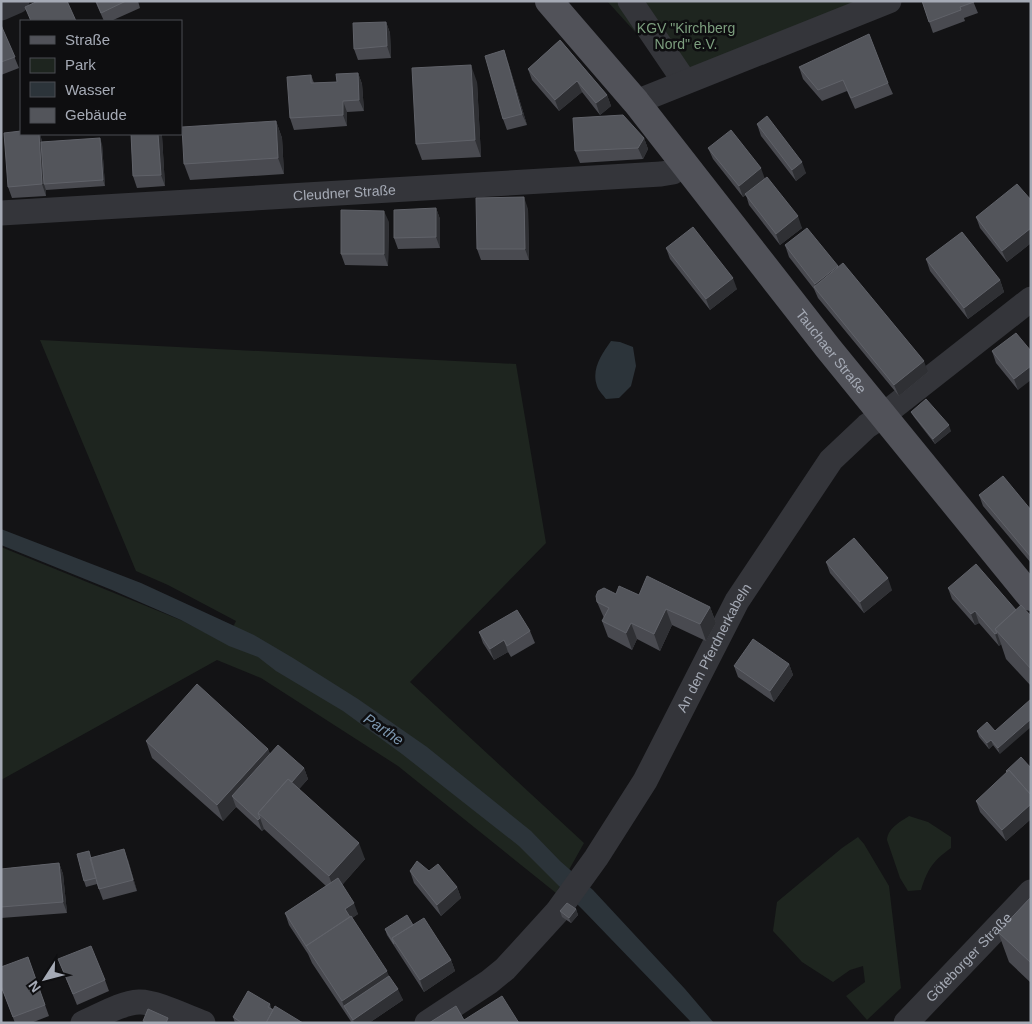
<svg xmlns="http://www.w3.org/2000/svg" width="1032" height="1024" viewBox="0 0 1032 1024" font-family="Helvetica,sans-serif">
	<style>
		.green { fill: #1e251f }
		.water { fill: #2c343a }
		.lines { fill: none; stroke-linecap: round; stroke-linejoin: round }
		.minor { stroke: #34353a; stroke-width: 25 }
		.major { stroke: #515259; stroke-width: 28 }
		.wall { fill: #494a50 }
		.shaded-wall { fill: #2f3034 }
		.building { fill: #53555b; stroke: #606269 }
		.labels { text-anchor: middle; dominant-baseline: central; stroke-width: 5; stroke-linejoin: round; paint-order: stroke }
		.park-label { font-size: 14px; fill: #7d9f7f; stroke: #0e0e10 }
		.street-label { font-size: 14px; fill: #a5aab5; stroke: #0e0e10 }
		.water-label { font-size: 15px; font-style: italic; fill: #7d97af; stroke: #0e0e10 }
	</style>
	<rect width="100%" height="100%" fill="#131315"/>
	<path class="green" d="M607,1H861L676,77Z
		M40,340L516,364L546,543L410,682L584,843L556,893L398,766L261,678L217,660L1,780V547L183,621L225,643L236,621L168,585L136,571Z
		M909,816L928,822L951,837V848C933,861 928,868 921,890L908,891L900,878L887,840C888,828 900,822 909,816Z
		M858,837L864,844L889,886L901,988L867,1020L846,996L865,982L863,966L850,970L833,982L802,962L773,931L777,902L842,848Z"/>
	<path class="water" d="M611,341L620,342L633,347L636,366L631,386L619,398L606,399C603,395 598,390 597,386C591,369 602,354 611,341Z
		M1,529L141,583L254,635L293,658L358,699L427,747L531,831L560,861L593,890L685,989L714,1023H692L583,910L519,846L402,754L343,711L276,671L258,657L229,646L181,620L112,590L1,545Z"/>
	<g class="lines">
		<g class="minor">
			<path d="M630,1L685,82"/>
			<path d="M1,8L17,1"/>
			<path d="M636,102L889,1"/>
			<path id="s1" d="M1,213L661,174L673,172L685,163"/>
			<path d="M83,1023C100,1016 120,1003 139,1002C154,1001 187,1017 203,1023"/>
			<path id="s2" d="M427,1023L489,982L505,969L557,912L596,858L645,781L737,601L831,460L867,426L882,416L1031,299"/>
			<path id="s3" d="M906,1023L1031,892"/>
		</g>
		<path class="major" id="s4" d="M549,1L636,102L828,348L1031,597"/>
	</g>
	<path class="wall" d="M95,1H138L140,8L111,21H104Z
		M922,1H973L978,13L964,18L965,21L933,33Z
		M386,22L390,33L391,58L358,60L354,49Z
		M1,25L19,68L1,75Z
		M560,40L607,95L611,106L600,115L582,92L559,111L532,80L528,69Z
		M508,62L527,125L507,130L503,119Z
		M799,67L888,83L893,94L855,109L847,91L822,101L803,79Z
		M358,73L362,84L364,111L347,112V126L294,130L290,118L311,75L314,83L337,82Z
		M477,82L481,157L422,160L416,144Z
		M276,121L282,138L284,174L190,180L184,164Z
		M757,124L806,173L796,181L761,136Z
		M21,134H40L42,142L102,144L105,186L46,190V196L12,198L8,187Z
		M131,134H161L162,136L165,186L137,188L133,176Z
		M644,138L648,149L643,159L580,163L575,151Z
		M708,148L765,179L802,228L780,245L749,205L746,195L743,197L713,159Z
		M1031,200V243L1007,262L980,228L976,217Z
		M436,208L440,219V248L398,249L394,238Z
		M528,209L529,260H481L477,249Z
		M389,222L388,266L345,265L341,254Z
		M785,245L838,266L928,372L899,396L818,298L814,289L789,257Z
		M666,248L737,289L710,310L670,259Z
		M926,259L1000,280L1004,292L968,319L930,271Z
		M992,351H1031L1018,390L996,363Z
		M911,412L951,431L935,444L914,417Z
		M979,495L1031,510V563L983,506Z
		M826,562L892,590L864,613L830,573Z
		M948,588L1031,616V686L1006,659L1001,644L999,646L979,623L975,625L952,599Z
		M616,594L639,595L710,607L716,623L706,641L672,625L660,651L637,639L632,650L608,637L602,621L604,618L597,602Z
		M530,631L535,643L511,657L508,652L494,660L483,643L479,632Z
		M789,664L793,675L774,702L738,677L734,666Z
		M977,731H995L1000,754L993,745L989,749L979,737Z
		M146,741L268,749L270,754L304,768L308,779L299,789L365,859L342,885L358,914L352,918L389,976L403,1000L369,1023H352L312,963L308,954L289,925L285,913L326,886L264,829L262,831L236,807L223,821L152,758Z
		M1031,768V819L1006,841L980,812L976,801L1007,773L1006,771Z
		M91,857L128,860L137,891L103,900L97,884L86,887L84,881Z
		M59,863L63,874L67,913L1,918V869Z
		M410,871H429L457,887L461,898L441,916L414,883Z
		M1031,897V983L1009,962L998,932Z
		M576,909L578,915L571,923L562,917L560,911Z
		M413,925L451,960L455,971L424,992L387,935L385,929Z
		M28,957L49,1016L31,1023H15L1,986Z
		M58,959L105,980L109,991L77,1005Z
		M270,1004L271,1008L303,1023H235L233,1017Z"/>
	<path class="shaded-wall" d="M386,22L390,33L391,58L387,46Z
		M504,50L508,62L527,125L522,114Z
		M471,65L477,82L481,157L475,140Z
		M358,73L362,84L364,111L359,100Z
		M577,81L582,92L559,111L555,100Z
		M607,95L611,106L600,115L596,103Z
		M343,101L347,112V126L343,115Z
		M276,121L282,138L284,174L278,158Z
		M39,134H40L42,141L46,184H44L46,190V196L42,184Z
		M158,134H161L162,136L165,186L161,175Z
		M100,138L102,144L105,186L103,180Z
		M644,138L648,149L643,159L638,148Z
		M802,162L806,173L796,181L792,170Z
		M761,168L765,179L743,197L739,186Z
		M524,197L528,209L529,260L525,249Z
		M436,208L440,219V248L436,237Z
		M384,211L389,222L388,266L384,254Z
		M798,216L802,228L780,245L776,234Z
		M1031,228V243L1007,262L1002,251Z
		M838,266L842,277L819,293L815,284Z
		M733,278L737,289L710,310L706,299Z
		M1000,280L1004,292L968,319L964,308Z
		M924,361L928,372L899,396L894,385Z
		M1031,366V380L1018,390L1014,379Z
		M949,425L951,431L935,444L933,439Z
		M888,578L892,590L864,613L860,602Z
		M710,607L716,623L706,641L700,624Z
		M666,609L672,625L660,651L654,634Z
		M975,611L979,623L975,625L971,614Z
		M631,623L637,639L632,650L626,633Z
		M997,633L1001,644L999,646L995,634Z
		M504,640L508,652L494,660L490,649Z
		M789,664L793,675L774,702L770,691Z
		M1031,719V727L1000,754L998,748Z
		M991,740L993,745L989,749L987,743Z
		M268,749L274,765L232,796L236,807L223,821L217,805Z
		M304,768L308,779L269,823L261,816Z
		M1031,804V819L1006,841L1002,830Z
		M260,818L264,829L262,831L258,820Z
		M359,843L365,859L335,893L329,876Z
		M124,849L128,860L137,891L133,880Z
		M59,863L63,874L67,913L63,902Z
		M457,887L461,898L441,916L437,905Z
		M354,903L358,914L349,920L345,909Z
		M576,909L578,915L571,923L569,918Z
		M451,960L455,971L424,992L420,980Z
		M387,971L393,987L344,1006L342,1001Z
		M398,989L403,1000L369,1023H354L353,1020Z"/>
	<path class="building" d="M38,1H67L76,21H31L25,7Z
		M96,1H126L101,13Z
		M922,1H973L974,2L960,7L961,10L929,22Z
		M386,22L387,46L354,49L353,23Z
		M1,25L15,57L1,62Z
		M869,34L888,83L851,98L843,80L818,90L799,67Z
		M560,40L607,95L596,103L577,81L555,100L528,69Z
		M504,50L522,114L503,119L485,56Z
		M471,65L475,140L416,144L412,68Z
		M358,73L359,100L343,101V115L290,118L287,77L311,75V83L337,82L336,74Z
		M623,115L644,138L638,148L575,151L573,118Z
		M767,116L802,162L792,170L757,124Z
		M276,121L278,158L184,164L182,127Z
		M731,130L761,168L739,186L708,148Z
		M21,131V134H39L42,184L8,187L4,133Z
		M131,134H158L161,175L133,176Z
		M100,138L103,180L44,184L41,142Z
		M767,177L798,216L776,234L745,194Z
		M1017,184L1031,200V228L1002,251L976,217Z
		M524,197L525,249H477L476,198Z
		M436,208V237L394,238V210Z
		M341,210L384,211V254H341Z
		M693,227L733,278L706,299L666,248Z
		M807,228L838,266L815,284L785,245Z
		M962,232L1000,280L964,308L926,259Z
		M843,263L924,361L894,385L814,287Z
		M1016,333L1031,351V366L1014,379L992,351Z
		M926,399L949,425L933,439L911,412Z
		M1003,476L1031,510V557L979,495Z
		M854,538L888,578L860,602L826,562Z
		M976,564L1016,610L995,629L997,633L995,634L975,611L971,614L948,588Z
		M647,576L710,607L700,624L666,609L654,634L631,623L626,633L602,621L609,608L597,602L596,596L598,591L604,588L616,594L619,586L639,595Z
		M1021,605L1031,616V669L995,629Z
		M517,610L530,631L507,646L504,640L490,649L479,632Z
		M753,639L789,664L770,691L734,666Z
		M197,684L268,749L217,805L146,741Z
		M1031,699V719L998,748L991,740L987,743L977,731L987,722L995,731Z
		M278,745L304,768L292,782L288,779L258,813L260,818L258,820L232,796Z
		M1021,757L1031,768V795L1009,770L1007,772L1006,771Z
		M1009,770L1031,795V804L1002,830L976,801Z
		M288,779L359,843L329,876L258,813Z
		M124,849L133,880L99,889L90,858Z
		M89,851L96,878L84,881L77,854Z
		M417,861L429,871L438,864L457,887L437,905L410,871Z
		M59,863L63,902L1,907V869Z
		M338,878L354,903L345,909L350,917L306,946L285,913Z
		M1031,897V963L998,932Z
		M567,903L576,909L569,918L560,911Z
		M407,915L413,925L392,938L394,944L385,929Z
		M351,916L387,971L342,1001L306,946Z
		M424,918L451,960L420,980L392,938Z
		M91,946L105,980L73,994L58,959Z
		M28,957L45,1005L13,1017L1,986V967Z
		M389,976L398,989L353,1020L344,1006Z
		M248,991L270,1004L268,1007L273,1010L266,1023H242L233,1017Z
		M502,996L519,1023H429L456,1006L464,1020Z
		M275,1006L303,1023H266Z
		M148,1009L168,1018L166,1023H148L143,1021Z"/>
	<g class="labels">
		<g class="park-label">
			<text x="686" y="28">KGV "Kirchberg<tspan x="686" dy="16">Nord" e.V.</tspan></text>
		</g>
		<g class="street-label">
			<text stroke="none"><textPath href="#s1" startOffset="344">Cleudner Straße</textPath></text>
			<text stroke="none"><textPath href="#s4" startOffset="450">Tauchaer Straße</textPath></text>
			<text stroke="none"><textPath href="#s2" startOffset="480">An den Pferdnerkabeln</textPath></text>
			<text stroke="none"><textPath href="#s3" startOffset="91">Göteborger Straße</textPath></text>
		</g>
		<g class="water-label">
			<text transform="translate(384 729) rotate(34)">Parthe</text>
		</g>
	</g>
	<rect width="1032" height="1024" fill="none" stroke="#a5aab5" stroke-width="5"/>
	<rect x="20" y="20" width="162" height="115" fill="#0e0e10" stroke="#4a4c52"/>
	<rect x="30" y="36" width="25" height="8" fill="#515259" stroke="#4a4c52"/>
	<text x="65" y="45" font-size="15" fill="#a5aab5">Straße</text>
	<rect x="30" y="58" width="25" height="15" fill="#1e251f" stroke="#4a4c52"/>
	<text x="65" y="70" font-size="15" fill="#a5aab5">Park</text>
	<rect x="30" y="82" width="25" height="15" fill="#2c343a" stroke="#4a4c52"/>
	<text x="65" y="95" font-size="15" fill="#a5aab5">Wasser</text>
	<rect x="30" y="108" width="25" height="15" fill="#53555b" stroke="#4a4c52"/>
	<text x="65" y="120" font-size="15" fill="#a5aab5">Gebäude</text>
	<g transform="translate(45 979) rotate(234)" stroke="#0e0e10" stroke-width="4" paint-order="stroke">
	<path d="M0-4L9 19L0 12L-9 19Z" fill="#a5aab5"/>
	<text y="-8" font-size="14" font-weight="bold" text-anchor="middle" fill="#a5aab5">N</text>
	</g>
</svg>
